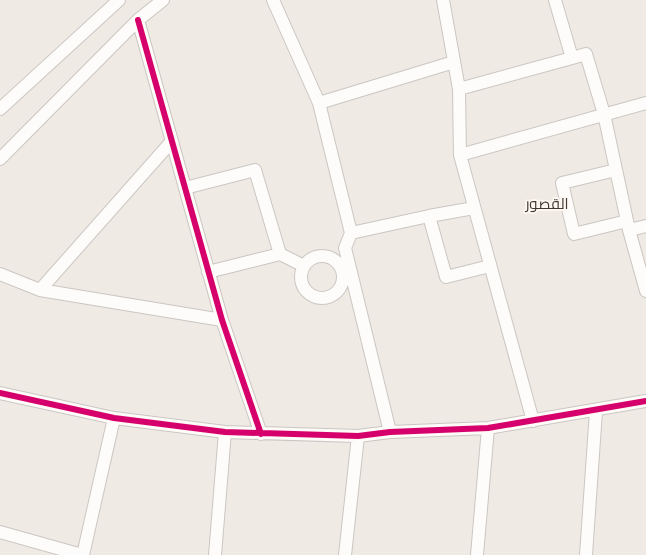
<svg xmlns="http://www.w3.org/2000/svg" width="646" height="555" viewBox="0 0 646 555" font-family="'PT Sans Narrow',Cairo,sans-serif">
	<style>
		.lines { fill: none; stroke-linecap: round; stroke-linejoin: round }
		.minor-casing { stroke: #cbc6c1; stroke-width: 14 }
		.minor { stroke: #fdfcfb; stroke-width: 12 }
		.cycleway-casing { stroke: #fef8f2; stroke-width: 8 }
		.cycleway { stroke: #d6006c; stroke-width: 6 }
		.labels { text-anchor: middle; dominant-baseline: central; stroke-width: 3.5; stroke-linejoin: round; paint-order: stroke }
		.neighbourhood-label { font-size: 15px; fill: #3f3830; stroke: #fef8f2 }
	</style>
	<rect width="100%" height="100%" fill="#f0eae4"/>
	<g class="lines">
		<g class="minor-casing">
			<path id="minor" d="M273,0L319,103L454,62
				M443,0L459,89L460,155L533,421
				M555,0L572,58L586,54L604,114L629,230L646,291
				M138,20L222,320L261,434
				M459,89L572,58
				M319,103L351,233L345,248L390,432
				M0,109L119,0
				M460,155L646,103
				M0,159L138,20L163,0
				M616,170L562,183L574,234L627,221
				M185,188L255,170L280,254L208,272
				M429,216L446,277L490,266
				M629,230L646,226
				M351,233L429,216L474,208
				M280,254L304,266
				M301 277a21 21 0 1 1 42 0a21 21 0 1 1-42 0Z
				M0,274L40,290L222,320
				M40,290L172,141
				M0,393L114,418L225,432L358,436L390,432L488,428L646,401
				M0,532L82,555
				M83,555L114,418
				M215,555L225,432
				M345,555L358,436
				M477,555L488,428
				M586,555L596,411"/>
		</g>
		<use href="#minor" class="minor"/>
		<g class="cycleway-casing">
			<path id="cycleway" d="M138,20L222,320L261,434
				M0,393L114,418L225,432L358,436L390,432L488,428L646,401"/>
		</g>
		<use href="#cycleway" class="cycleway"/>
	</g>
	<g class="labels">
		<g class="neighbourhood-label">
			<text x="547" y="203">القصور</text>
		</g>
	</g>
</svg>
